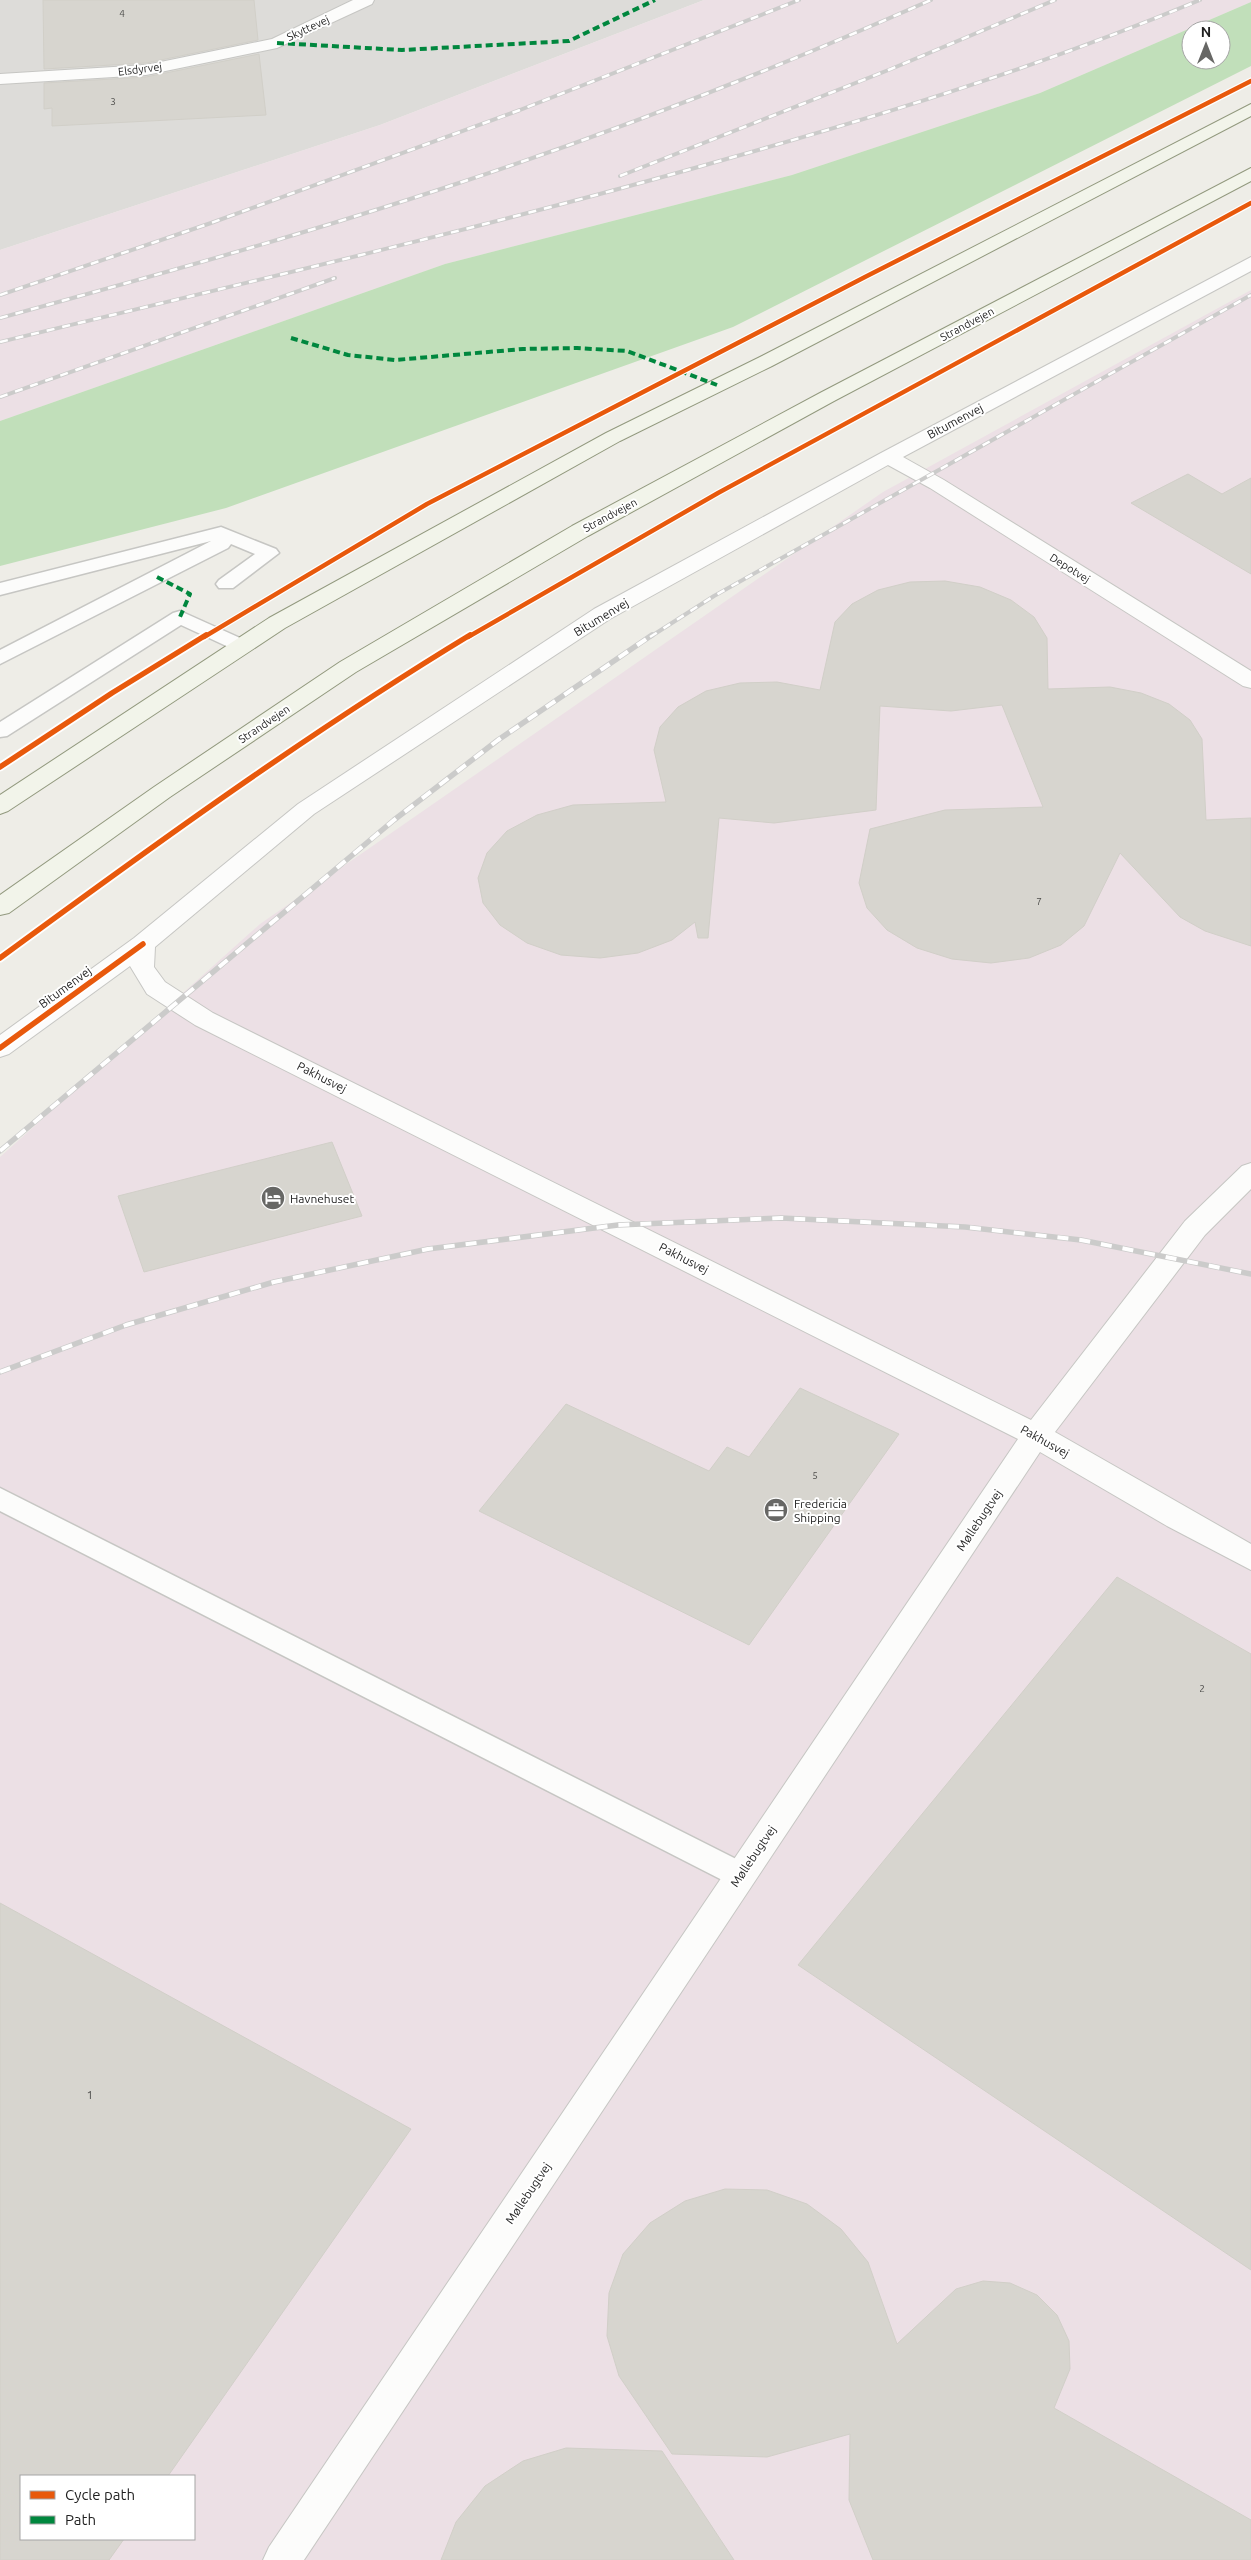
<svg xmlns="http://www.w3.org/2000/svg" width="1251" height="2560" viewBox="0 0 1251 2560" font-family="Ubuntu,sans-serif">
	<style>
		.residential { fill: #dddcd9 }
		.industrial { fill: #ece0e5; fill-rule: evenodd }
		.forest { fill: #c1dfba; fill-rule: evenodd }
		.building { fill: #d7d5cf; stroke: #d1cfc8 }
		.lines { fill: none; stroke-linecap: round; stroke-linejoin: round }
		.lane-casing { stroke: #c6c6c3; stroke-width: 3 }
		.street-casing { stroke: #c6c6c3; stroke-width: 2 }
		.secondary-casing { stroke: #92997e; stroke-width: 2 }
		.lane { fill: #fcfcfb; fill-rule: evenodd }
		.street { fill: #fcfcfb; fill-rule: evenodd }
		.secondary { fill: #f2f4ea; fill-rule: evenodd }
		.rail-far1-casing { stroke: #cbcbca; stroke-width: 4 }
		.rail-casing { stroke: #cbcbca; stroke-width: 5.5 }
		.rail-far1 { stroke: #fff; stroke-width: 2.5; stroke-dasharray: 8; stroke-linecap: butt }
		.rail { stroke: #fff; stroke-width: 4; stroke-dasharray: 11; stroke-linecap: butt }
		.quiet { stroke: #00873e; stroke-width: 4; stroke-dasharray: 7 4; stroke-linecap: butt }
		.cycleway-far1-casing { stroke: #fff; stroke-width: 7 }
		.cycleway-casing { stroke: #fff; stroke-width: 9 }
		.cycleway-far1 { stroke: #e8590c; stroke-width: 4.5 }
		.cycleway { stroke: #e8590c; stroke-width: 5.5 }
		.labels { text-anchor: middle; dominant-baseline: central; stroke-width: 4; stroke-linejoin: round; paint-order: stroke }
		.number-label { font-size: 10px; fill: #4e4e4c }
		.far-street-label { font-size: 11px; fill: #1f1f1f; stroke: #fff }
		.street-label { font-size: 12px; fill: #1f1f1f; stroke: #fff }
		.poi-label { font-size: 12px; fill: #1f1f1f; stroke: #fff; text-anchor: start }
		.near-number-label { font-size: 12px; fill: #4e4e4c }
	</style>
	<rect width="100%" height="100%" fill="#eeede7"/>
	<path class="residential" d="M0,0H704L380,125L0,250Z"/>
	<path class="industrial" d="M704,0H1251V2L1040,93L792,175L445,264L0,421V250L380,125Z
		M1251,290V2560H0V1157L260,924L883,492ZM21,2476H194V2539H21Z"/>
	<path class="forest" d="M1251,2V66L733,327L226,508L0,566V421L445,264L792,175L1040,93ZM1191,30H1221V60H1191Z"/>
	<path class="building" d="M43,0H254L258,40L146,63L44,69Z
		M259,54L266,115L52,126V108L44,109V83L146,77Z
		M1188,474L1222,494L1251,478V574L1131,503Z
		M945,581L980,587L1011,600L1034,617L1047,638L1048,689L1110,687L1141,693L1169,704L1190,720L1202,739L1206,820L1251,818V946L1205,931L1180,917L1120,853L1084,926L1061,945L1029,958L991,963L952,959L917,948L887,930L867,908L859,883L870,829L945,810L1043,807L1002,705L951,711L880,706L876,810L774,823L719,818L708,938H698L695,922L672,940L638,953L600,958L561,955L527,943L500,925L483,903L478,878L487,853L507,831L537,815L573,805L666,802L654,750L660,727L678,707L706,691L740,683L777,682L820,690L835,622L852,604L878,590L910,582Z
		M332,1142L362,1216L144,1272L118,1196Z
		M800,1388L899,1434L749,1645L479,1511L566,1404L709,1471L727,1447L749,1457Z
		M1117,1577L1251,1654V2270L798,1965Z
		M0,1903L411,2129L168,2476H21V2539H124L109,2560H0Z
		M725,2189L767,2190L807,2204L841,2229L868,2262L897,2344L956,2289L983,2281L1010,2283L1037,2295L1057,2315L1069,2341L1070,2369L1054,2408L1251,2520V2560H873L849,2500L850,2434L767,2457L672,2454L619,2376L607,2336L609,2293L623,2254L650,2223L685,2201Z
		M566,2448L662,2451L734,2560H441L456,2522L485,2486L523,2461Z"/>
	<g class="lines">
		<g class="lane-casing">
			<path id="lane" d="M221,527L276,549L279,553L233,588H219L216,584L219,580L255,554L231,544L228,548L0,664V650L211,541L0,595V583Z
				M180,611L249,642L252,646L249,650H235L181,625L7,736L0,737V722L173,613Z
				M0,1488L750,1866L755,1875L750,1884L740,1888L730,1884L0,1511Z"/>
		</g>
		<g class="street-casing">
			<path id="street" d="M353,0H374L372,4L277,48L146,75L0,84V74L146,65L272,39Z
				M1251,257V271L903,457L944,480L1251,671V688L1243,686L930,488L888,465L610,619L314,814L155,947L154,967L165,982L213,1013L1031,1420L1185,1221L1242,1166L1251,1163V1189L1205,1235L1055,1432L1251,1544V1570L1167,1526L1040,1452L304,2560H263L269,2547L1018,1439L195,1025L147,994L130,966L9,1054L0,1057V1035L134,938L298,804L594,609L881,453Z"/>
		</g>
		<g class="secondary-casing">
			<path id="secondary" d="M1251,104V116L772,366L620,441L285,628L8,811L0,814V795L269,618L606,433L758,358Z
				M1251,168V181L834,401L588,536L356,672L170,797L9,913L0,915V895L154,787L340,662L572,526L820,393Z"/>
		</g>
		<use href="#lane" class="lane"/>
		<use href="#street" class="street"/>
		<use href="#secondary" class="secondary"/>
		<g class="rail-far1-casing">
			<path id="rail-far1" d="M620,176L891,69L1055,0
				M0,295L211,223L520,110L799,0
				M0,318C153,276 306,234 456,184C617,131 775,69 931,0
				M0,342C244,283 489,227 730,158C890,113 1047,64 1200,0
				M0,397L335,278
				M650,637L714,596L1251,295"/>
		</g>
		<g class="rail-casing">
			<path id="rail" d="M0,1151L394,820L498,740L652,635
				M0,1372L126,1325L274,1282L428,1249L618,1225L781,1218L965,1227L1081,1240L1251,1274"/>
		</g>
		<use href="#rail-far1" class="rail-far1"/>
		<use href="#rail" class="rail"/>
		<path class="quiet" d="M277,43L402,50L569,41L655,0
			M291,338L348,355L395,360L523,349L577,348L627,351L717,385
			M157,577L190,594L180,617"/>
		<g class="cycleway-far1-casing">
			<path id="cycleway-far1" d="M204,637L427,504L865,277L1251,81
				M468,637L718,493L1251,203"/>
		</g>
		<g class="cycleway-casing">
			<path id="cycleway" d="M0,767L112,693L206,635
				M0,958C154,845 307,734 470,635
				M0,1048L143,944"/>
		</g>
		<use href="#cycleway-far1" class="cycleway-far1"/>
		<use href="#cycleway" class="cycleway"/>
	</g>
	<defs>
		<g id="hotel-disc" transform="scale(1.25)"><circle r="9.5" fill="#676765" stroke="#fff"/><path d="M-6-4.5h1.5V1H6V5H4.5V3h-9V5H-6ZM-4 0a1.8 1.8 0 1 1 3.6 0ZM.5 0V-2.5h3Q6-2.5 6 0Z" fill="#fff"/></g>
		<g id="office-disc" transform="scale(1.25)"><circle r="9.5" fill="#676765" stroke="#fff"/><path d="M-6-3h4V-5.5h4V-3h4V5H-6ZM-1-4.5V-3h2v-1.5ZM-6 0V1H6V0Z" fill="#fff"/></g>
	</defs>
	<g fill-rule="evenodd">
		<use href="#hotel-disc" x="273" y="1198"/>
		<use href="#office-disc" x="776" y="1510"/>
	</g>
	<g class="labels">
		<g class="number-label">
			<text x="122" y="13">4</text>
			<text x="113" y="101">3</text>
			<text x="1039" y="901">7</text>
			<text x="815" y="1475">5</text>
			<text x="1202" y="1688">2</text>
		</g>
		<g class="far-street-label">
			<text transform="translate(308 28) rotate(-25)">Skyttevej</text>
			<text transform="translate(140 69) rotate(-7)">Elsdyrvej</text>
			<text transform="translate(967 324) rotate(-28)">Strandvejen</text>
			<text transform="translate(610 515) rotate(-28)">Strandvejen</text>
			<text transform="translate(1070 568) rotate(32)">Depotvej</text>
			<text transform="translate(264 724) rotate(-34)">Strandvejen</text>
		</g>
		<g class="street-label">
			<text transform="translate(955 421) rotate(-28)">Bitumenvej</text>
			<text transform="translate(601 617) rotate(-31)">Bitumenvej</text>
			<text transform="translate(65 987) rotate(-36)">Bitumenvej</text>
			<text transform="translate(322 1077) rotate(27)">Pakhusvej</text>
			<text transform="translate(684 1258) rotate(27)">Pakhusvej</text>
			<text transform="translate(1045 1441) rotate(29)">Pakhusvej</text>
			<text transform="translate(979 1520) rotate(-56)">Møllebugtvej</text>
			<text transform="translate(753 1856) rotate(-56)">Møllebugtvej</text>
			<text transform="translate(528 2193) rotate(-56)">Møllebugtvej</text>
		</g>
		<g class="poi-label">
			<text x="290" y="1198">Havnehuset</text>
			<text x="794" y="1503">Fredericia<tspan x="794" dy="14">Shipping</tspan></text>
		</g>
		<g class="near-number-label">
			<text x="90" y="2094">1</text>
		</g>
	</g>
	<rect x="20" y="2475" width="175" height="65" fill="#ffffff" stroke="#a5a5a5"/>
	<rect x="30" y="2491" width="25" height="8" fill="#e8590c" stroke="#a5a5a5"/>
	<text x="65" y="2500" font-size="15" fill="#1f1f1f">Cycle path</text>
	<rect x="30" y="2516" width="25" height="8" fill="#00873e" stroke="#a5a5a5"/>
	<text x="65" y="2525" font-size="15" fill="#1f1f1f">Path</text>
	<g transform="translate(1206 45)"><circle r="24" fill="#ffffff" stroke="#a5a5a5"/>
	<path d="M0-4L9 19L0 12L-9 19Z" fill="#676765"/>
	<text y="-8" font-size="14" font-weight="bold" text-anchor="middle" fill="#1f1f1f">N</text>
	</g>
</svg>
